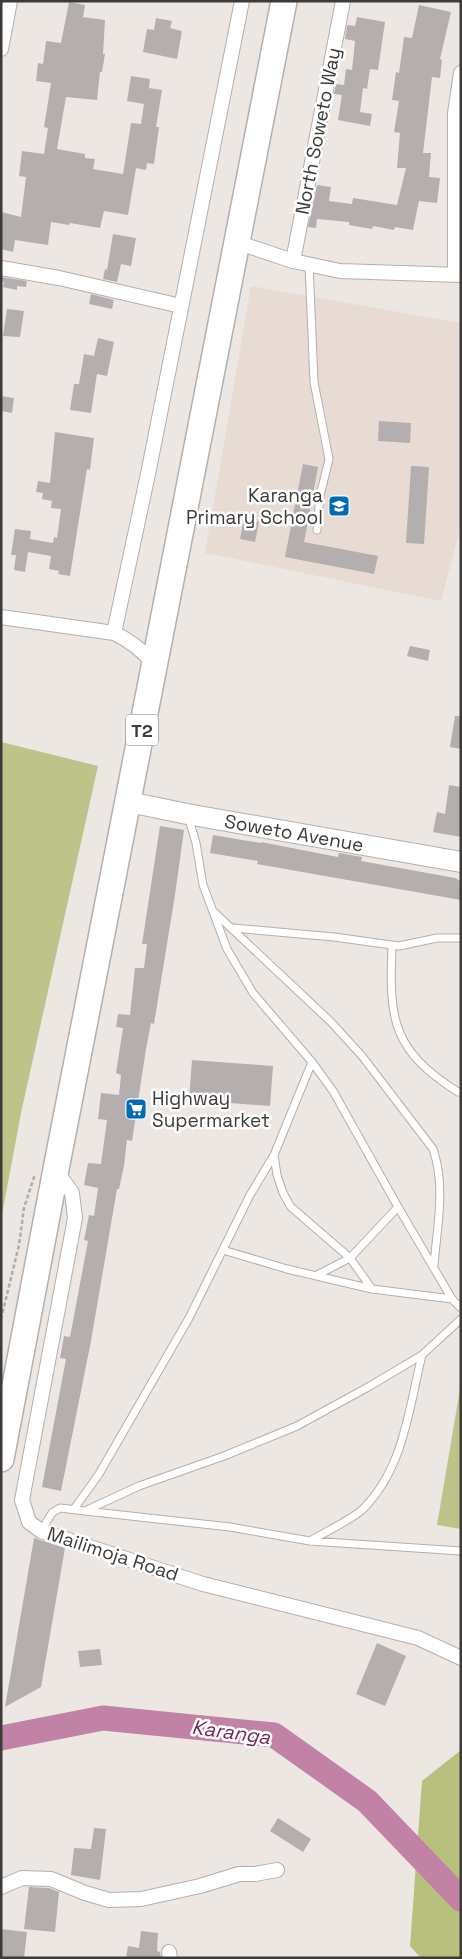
<svg xmlns="http://www.w3.org/2000/svg" width="462" height="1959" viewBox="0 0 462 1959" font-family="'Space Grotesk',sans-serif">
	<style>
		.built { fill: #e8dbd4 }
		.green { fill: #bcc48a }
		.forest { fill: #b7c07c }
		.lines { fill: none; stroke-linecap: round; stroke-linejoin: round }
		.river { stroke: #c282a5; stroke-width: 25 }
		.building { fill: #b5aeae }
		.lane-casing { stroke: #b4afac; stroke-width: 9 }
		.street-casing { stroke: #b4afac; stroke-width: 16 }
		.secondary-casing { stroke: #b4afac; stroke-width: 22 }
		.highway-casing { stroke: #b4afac; stroke-width: 28 }
		.path { stroke: #afaba8; stroke-width: 2.5; stroke-dasharray: 4 2.5; stroke-linecap: butt }
		.lane { stroke: #fff; stroke-width: 7 }
		.street { stroke: #fff; stroke-width: 14 }
		.secondary { stroke: #fff; stroke-width: 20 }
		.highway { stroke: #fff; stroke-width: 25 }
		.labels { text-anchor: middle; dominant-baseline: central; stroke-width: 5; stroke-linejoin: round; paint-order: stroke }
		.shield { fill: #fff; stroke: #777675; stroke-width: 1 }
		.shield-label { font-size: 18px; font-weight: bold; fill: #3d3b3a }
		.street-label { font-size: 19px; fill: #3d3b3a; stroke: #fff }
		.poi-label { font-size: 19px; fill: #3d3b3a; stroke: #fff; text-anchor: end }
		.water-label { font-size: 20px; font-style: italic; fill: #722655; stroke: #fff }
	</style>
	<rect width="100%" height="100%" fill="#ede7e4"/>
	<path class="built" d="M251,286L461,323V526L441,601L205,553Z"/>
	<path class="green" d="M1,742L98,766L21,1113L1,1220Z
		M461,1383V1529L437,1525Z"/>
	<path class="forest" d="M461,1750V1958H421L410,1946L422,1781Z"/>
	<g class="lines">
		<path class="river" d="M1,1738L103,1718L274,1735L367,1801L461,1899"/>
	</g>
	<path class="building" d="M69,2L85,5L83,17L105,20L103,54H105L102,72H100L97,100L66,97L57,149L85,154V158L95,159L93,169L123,174L131,123L141,124L144,104L127,101L131,76L150,79L149,88L162,90L156,127H159L154,164L147,163L146,170L136,168L128,215L104,211L100,228L70,223L69,225L51,222L48,245L15,240L13,252L1,249V212L21,217L26,177L19,176L22,151L44,154L48,128L44,127L51,83L36,81L38,63L43,64L46,41L61,43Z
		M419,5L451,12L440,59L442,60L440,78L432,77L423,153H431L429,177L440,178L437,203L419,201L413,230L395,227L394,230L373,226L372,229L349,225V222L317,219L316,228L308,227L317,185L331,187L329,201L352,204L353,198L397,205L406,168H397L400,133L394,132L399,101L392,100L396,72L399,73L404,37L412,38Z
		M357,17L385,22L378,70L370,69L367,89L363,88L360,112L372,114L370,126L338,120L342,95L334,94L336,84L344,85L346,69L352,70L355,41L345,39L347,25L355,26Z
		M156,18L172,21L170,28L182,31L177,59L143,52L147,29L154,30Z
		M113,234L136,238L131,266L121,264L117,282L103,279L105,269L107,270Z
		M1,277L27,281L26,287L17,286V290L3,287L4,282L1,281Z
		M91,294L114,300L112,309L89,304Z
		M7,309L24,311L20,337L3,336Z
		M98,338L114,342L107,376L97,374L91,413L70,410L74,384H79L84,354L94,356Z
		M1,396L14,398L12,413L1,411Z
		M379,421L411,423L410,443L378,441Z
		M55,432L94,438L90,470L87,469L70,576L58,574L59,571L49,569L51,556L28,552L25,572L14,570L16,555H11L15,529L31,531L30,539L53,543L54,537L57,538L61,509L51,508L52,501L42,499L43,493L36,492L38,481L50,483Z
		M303,464L318,467L304,542L378,556L374,574L285,557Z
		M411,466L429,467L424,544L406,543Z
		M244,518L259,522L255,542L240,539Z
		M410,646L430,650L428,661L407,656Z
		M455,716H461V749L450,747Z
		M449,785L461,787V837L433,832L437,812L445,814Z
		M160,826L184,830L175,895L154,1024L151,1023L146,1049L132,1141L127,1140L124,1166L119,1189H117L91,1341L61,1491L42,1487L66,1359L60,1358L64,1336L70,1337L88,1241L84,1240L89,1215L94,1216L98,1188L84,1185L88,1163L101,1164L107,1120L98,1119L101,1093L119,1095L121,1075L116,1073L123,1028L116,1027L118,1014L130,1015L135,968H144L147,944H142Z
		M213,835L261,843V842L338,857L339,853L362,857L361,861L455,878L461,881V900L257,864L258,861L210,853Z
		M192,1060L273,1066L270,1106L189,1100Z
		M34,1538L65,1548L41,1687L5,1707Z
		M377,1643L406,1656L385,1706L356,1694Z
		M100,1649L102,1665L80,1667L78,1651Z
		M278,1818L311,1839L303,1852L270,1831Z
		M94,1828L106,1829L100,1880L71,1875L74,1848L91,1849Z
		M29,1887L49,1888L59,1892L55,1932L24,1929Z
		M1,1929L27,1932L24,1958L1,1957Z
		M141,1931L158,1933L157,1951L160,1952L161,1958H126L128,1946L139,1948Z"/>
	<g class="lines">
		<g class="lane-casing">
			<path id="lane" d="M309,265L314,382L329,459L320,496L317,530
				M188,816L196,843L203,885L227,949L253,993L312,1062L333,1091L398,1207L452,1299L461,1308
				M214,912L331,1022L362,1056L433,1149C446,1186 437,1227 434,1265
				M233,928L334,937L399,946L437,938H461
				M392,946C389,1020 392,1050 458,1092
				M274,1155L277,1175L283,1193L291,1207L350,1258L372,1289
				M223,1250L287,1269L372,1289L452,1299
				M317,1275L350,1258L398,1207
				M74,1509L99,1474L189,1318L250,1195L274,1155L312,1062
				M85,1511L230,1527L310,1541L461,1551
				M41,1531L52,1513L60,1508L85,1511L139,1486L224,1456L297,1426L370,1386L422,1355L461,1319
				M310,1541C323,1533 353,1519 363,1509C404,1468 409,1408 422,1355"/>
		</g>
		<g class="street-casing">
			<path id="street" d="M1,49L10,1
				M236,242L293,261L340,271L461,275
				M293,261L343,1
				M1,268L59,278L181,306
				M455,275V113L461,73
				M1,617L114,633C131,641 142,650 154,664
				M114,633L148,474L242,1
				M56,1170L72,1193L75,1218L22,1500L29,1522L41,1531L203,1584L418,1638L461,1658
				M1,1887L22,1878L51,1879L85,1893L109,1900L141,1899L200,1886L239,1874H255L277,1870
				M169,1952L170,1958"/>
		</g>
		<g class="secondary-casing">
			<path id="secondary" d="M129,802L187,814L461,862"/>
		</g>
		<g class="highway-casing">
			<path id="highway" d="M1,1459L56,1169L284,1"/>
		</g>
		<path class="path" d="M1,1319L19,1245L24,1208L35,1174"/>
		<use href="#lane" class="lane"/>
		<use href="#street" class="street"/>
		<use href="#secondary" class="secondary"/>
		<use href="#highway" class="highway"/>
	</g>
	<defs>
		<g id="school-square" transform="scale(1.125)"><rect x="-9" y="-9" width="18" height="18" rx="4" fill="#016ab6" stroke="#fff"/><path d="M0-5L7-2L0 1L-7-2ZM-4 1L0 2.5L4 1V4Q0 6-4 4Z" fill="#fff"/></g>
		<g id="supermarket-square" transform="scale(1.125)"><rect x="-9" y="-9" width="18" height="18" rx="4" fill="#016ab6" stroke="#fff"/><path d="M-6-5.5h2.5l.6 2H6L4.5 2H-2.5L-4.4-4H-6ZM-1.5 3.2a1.3 1.3 0 1 0 .1 0ZM3 3.2a1.3 1.3 0 1 0 .1 0Z" fill="#fff"/></g>
	</defs>
	<g fill-rule="evenodd">
		<use href="#school-square" x="339" y="506"/>
		<use href="#supermarket-square" x="136" y="1109"/>
	</g>
	<g class="labels">
		<rect class="shield" x="126" y="714.5" width="32" height="31" rx="4"/>
		<g class="shield-label">
			<text x="142" y="730">T2</text>
		</g>
		<g class="street-label">
			<text transform="translate(318 131) rotate(-79)">North Soweto Way</text>
			<text transform="translate(294 833) rotate(10)">Soweto Avenue</text>
			<text transform="translate(113 1554) rotate(18)">Mailimoja Road</text>
		</g>
		<g class="poi-label">
			<text x="323" y="495">Karanga<tspan x="323" dy="22">Primary School</tspan></text>
			<text x="152" y="1098" text-anchor="start">Highway<tspan x="152" dy="22">Supermarket</tspan></text>
		</g>
		<g class="water-label">
			<text transform="translate(231 1732) rotate(8)">Karanga</text>
		</g>
	</g>
	<rect width="462" height="1959" fill="none" stroke="#3d3b3a" stroke-width="5"/>
</svg>
